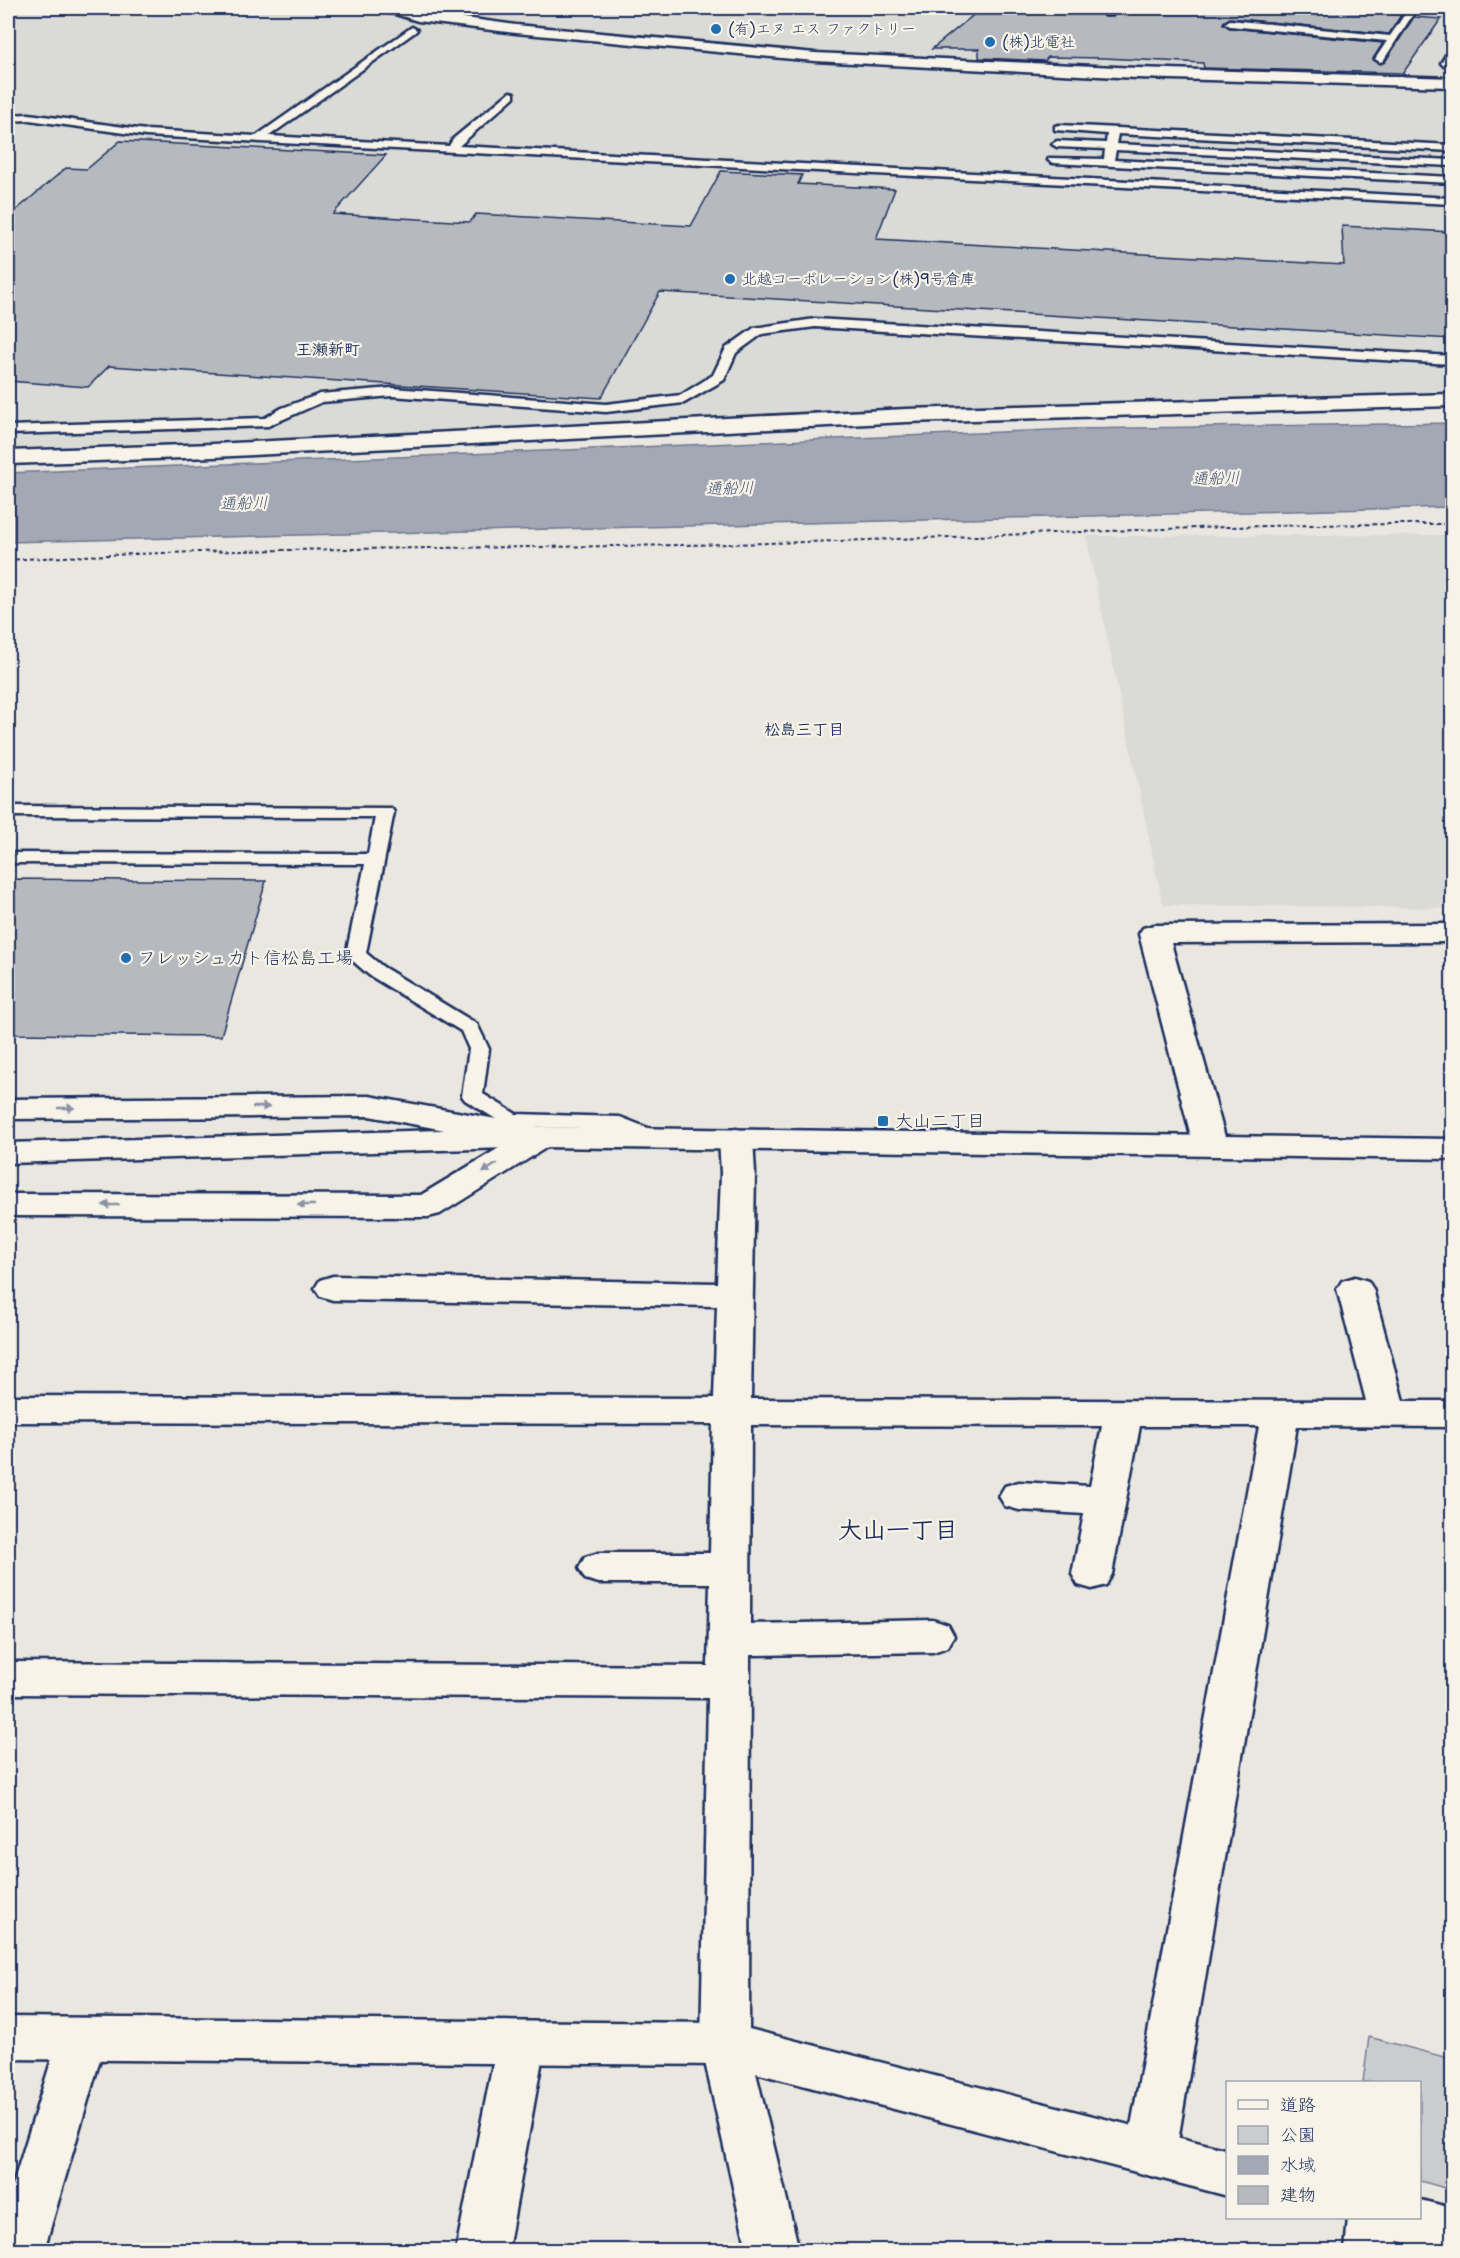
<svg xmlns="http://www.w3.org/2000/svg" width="1460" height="2258" viewBox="0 0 1460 2258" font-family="'Shantell Sans','Klee One',sans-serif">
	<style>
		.built { fill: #dadad6 }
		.green { fill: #cbcccd; stroke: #737e96; stroke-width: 1.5 }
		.water { fill: #a3a8b4; stroke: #6d7892; stroke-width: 1.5 }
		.building { fill: #b6babf; stroke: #1b2f5e; stroke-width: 1.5 }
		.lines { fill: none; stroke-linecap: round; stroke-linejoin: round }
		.service-casing { stroke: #1b2f5e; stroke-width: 5 }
		.minor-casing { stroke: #1b2f5e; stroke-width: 5 }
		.tertiary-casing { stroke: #1b2f5e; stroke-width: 5 }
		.path { stroke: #1b2f5e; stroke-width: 2; stroke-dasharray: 4 3; stroke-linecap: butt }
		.service { fill: #f7f3e8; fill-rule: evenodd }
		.minor { fill: #f7f3e8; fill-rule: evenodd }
		.tertiary { fill: #f7f3e8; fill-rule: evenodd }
		.oneway { fill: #8991a3 }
		.poi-dot { fill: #1f6fb2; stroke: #f7f3e8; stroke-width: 2 }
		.labels { text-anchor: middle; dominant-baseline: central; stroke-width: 4.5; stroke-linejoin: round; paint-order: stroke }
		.far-poi-label { font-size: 15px; fill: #1b2f5e; stroke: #f7f3e8; text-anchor: start }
		.far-neighbourhood-label { font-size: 16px; font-weight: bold; fill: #1b2f5e; stroke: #f7f3e8 }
		.far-water-label { font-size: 16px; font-style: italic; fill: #445378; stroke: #f7f3e8 }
		.poi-label { font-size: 18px; fill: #1b2f5e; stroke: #f7f3e8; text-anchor: start }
		.near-neighbourhood-label { font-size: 24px; font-weight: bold; fill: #1b2f5e; stroke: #f7f3e8 }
	</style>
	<rect width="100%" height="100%" fill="#eae7e0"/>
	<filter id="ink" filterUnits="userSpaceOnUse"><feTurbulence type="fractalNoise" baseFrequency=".0167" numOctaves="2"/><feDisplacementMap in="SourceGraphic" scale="12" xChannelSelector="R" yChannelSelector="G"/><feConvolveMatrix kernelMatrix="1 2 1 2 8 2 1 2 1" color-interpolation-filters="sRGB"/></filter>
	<g filter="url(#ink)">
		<path class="built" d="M8,8H1452V396L944,407L447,432L8,448Z
			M1452,535V908L1163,905L1086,536Z"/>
		<path class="green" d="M1369,2037L1452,2059V2190L1420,2181V2082H1363Z"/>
		<path class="water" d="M1452,423V507C971,518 489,532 8,542V473L1073,429Z"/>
		<path class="building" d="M982,8H1106L1101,13L1105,17H1113L1120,8L1145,11L1148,8H1375L1372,12L1401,15L1389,34L1230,18L1223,24L1230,28L1383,43L1373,59L1381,64L1385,62L1414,17L1441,19L1403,73L1204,68L1203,63L1104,58L1048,57L1045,61L979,58V49H932Z
			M120,141L386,155L333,214L470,222L476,214L691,226L721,171L802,175L798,184L895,189L876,239L1344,265L1342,226L1452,232V339L660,292L601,398L109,366L88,387L8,381V217L66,168L87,169Z
			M8,879L266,881L221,1036L8,1034Z"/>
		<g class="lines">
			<g class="service-casing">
				<path id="service" d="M1109,8H1118L1111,15H1105L1103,13Z
					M1409,8H1417L1383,61L1380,62L1375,59L1387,41L1230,26L1225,23L1230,20L1390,36Z
					M412,27L417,30L415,32L269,136L449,146L453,139L510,92L514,93V97L459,146L1452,198V204L146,136L29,120L8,121V115L29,114L146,130L256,136Z
					M1452,49L1451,63L1443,65L1441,63L1449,50Z
					M1059,125L1452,145V151L1118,134L1116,144L1452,160V166L1116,150L1114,160L1452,177V183L1053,163L1048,160L1049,158L1104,159L1105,149L1057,147L1052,144L1057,141L1106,143L1107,134L1055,130V126Z
					M815,319L1452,356V364L815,327L762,334L736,353L724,380L684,403L606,412L392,396L322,402L268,426L8,434V426L265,418L282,408L320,394L392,388L606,404L681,395L713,375L726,348L754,328Z
					M8,806L391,808L394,812L366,953L383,967L477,1024L489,1049L483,1094L516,1114L620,1117L661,1133L665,1138L661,1143L654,1144L647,1143L617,1129L511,1126L504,1124L465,1100L462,1096L469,1049L461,1031L369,975L346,955L365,864L8,863V853L368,854L375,817L8,816Z"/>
			</g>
			<g class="minor-casing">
				<path id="minor" d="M392,8L516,25L815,53L1137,68L1452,78V87L1137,78L815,61L516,33L418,21L392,13L390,10Z
					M1452,394V406L906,422L213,457L8,464V451L213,444L906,409Z
					M1452,924V942L1171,943L1227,1144L1222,1151L1210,1154L1198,1151L1193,1144L1139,934L1143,928L1154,925Z
					M369,1096L540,1127L552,1130L557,1137L552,1144L440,1214L428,1217L8,1216V1194L421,1195L509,1142L369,1116L8,1119V1099Z
					M736,1129L748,1132L753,1139L755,1173L751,1399L1366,1401L1337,1289L1342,1281L1355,1277L1368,1281L1373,1289L1403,1401H1452V1427L1297,1426L1176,2153L1169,2169L1151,2176L1133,2169L1126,2153L1259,1426H1140L1112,1574L1106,1585L1092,1589L1078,1585L1072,1574L1084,1514L1019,1510L1005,1506L999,1496L1005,1486L1019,1482L1090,1486L1102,1426L751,1425L750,1624L933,1620L948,1625L954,1636L948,1647L933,1652L750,1655L749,2044L799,2250H747L701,2044L708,1698L8,1694V1662L708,1666L710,1583H599L585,1579L579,1568L585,1557L599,1553H710L713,1424L8,1422V1396L714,1398L717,1306L333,1300L320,1296L315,1288L320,1280L333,1276L717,1283L721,1173L719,1139L724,1132Z
					M82,2018L99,2024L106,2039L44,2250H8V2200L58,2039L65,2024Z
					M521,2022L538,2028L545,2043L508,2250H456L497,2043L504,2028Z
					M1348,2218H1399L1397,2250H1345Z"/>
			</g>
			<g class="tertiary-casing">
				<path id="tertiary" d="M372,8H402L404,10L397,14L374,11Z
					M540,1127L1452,1139V1159L540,1147L8,1163V1143Z
					M8,2017L725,2023L1228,2150V2196L725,2065L8,2059Z
					M1420,2200L1452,2208V2250H1430L1379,2235L1372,2218H1420Z"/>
			</g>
			<path class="path" d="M8,560C262,545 516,550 770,543C997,537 1224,523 1452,524"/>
			<use href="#service" class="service"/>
			<use href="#minor" class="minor"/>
			<use href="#tertiary" class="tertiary"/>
		</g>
		<defs><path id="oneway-solid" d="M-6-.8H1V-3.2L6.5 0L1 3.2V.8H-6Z" transform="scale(1.5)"/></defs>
		<g class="oneway">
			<use href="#oneway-solid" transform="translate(261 1107)"/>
			<use href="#oneway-solid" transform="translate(66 1108)"/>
			<use href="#oneway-solid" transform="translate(490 1168) rotate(148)"/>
			<use href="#oneway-solid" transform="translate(111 1205) rotate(-180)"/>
			<use href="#oneway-solid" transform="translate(306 1205) rotate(-180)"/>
		</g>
	</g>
	<g class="poi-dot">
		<circle cx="716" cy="29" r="6"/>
		<circle cx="990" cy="42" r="6"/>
		<circle cx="730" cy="279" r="6"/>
		<circle cx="126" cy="958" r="6"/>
		<rect x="877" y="1115" width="12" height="12" rx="3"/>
	</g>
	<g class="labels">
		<g class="far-poi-label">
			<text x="728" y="29">(有)エヌ エス ファクトリー</text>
			<text x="1002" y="42">(株)北電社</text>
			<text x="742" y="279">北越コーポレーション(株)9号倉庫</text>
		</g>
		<g class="far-neighbourhood-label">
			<text x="328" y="349">王瀬新町</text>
			<text x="804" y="729">松島三丁目</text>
		</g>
		<g class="far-water-label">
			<text transform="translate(1216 478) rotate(-1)">通船川</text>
			<text transform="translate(730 488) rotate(-1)">通船川</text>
			<text transform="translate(244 503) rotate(-2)">通船川</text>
		</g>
		<g class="poi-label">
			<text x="138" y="958">フレッシュカト信松島工場</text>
			<text x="895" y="1121">大山二丁目</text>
		</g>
		<g class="near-neighbourhood-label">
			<text x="898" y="1530">大山一丁目</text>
		</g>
	</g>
	<rect width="1460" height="2258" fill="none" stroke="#f7f3e8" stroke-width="30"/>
	<rect x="15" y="15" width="1430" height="2228" fill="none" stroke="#1b2f5e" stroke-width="2" filter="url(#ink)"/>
	<rect x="1226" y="2081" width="195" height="138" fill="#f7f3e8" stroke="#9fa5b1" stroke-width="1.5"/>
	<rect x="1238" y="2100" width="30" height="9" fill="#f7f3e8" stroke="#9fa5b1" stroke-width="1.5"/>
	<text x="1280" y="2111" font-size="18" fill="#1b2f5e">道路</text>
	<rect x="1238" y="2126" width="30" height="18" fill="#cbcccd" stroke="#9fa5b1" stroke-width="1.5"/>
	<text x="1280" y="2141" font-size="18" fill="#1b2f5e">公園</text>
	<rect x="1238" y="2156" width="30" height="18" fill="#a3a8b4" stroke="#9fa5b1" stroke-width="1.5"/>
	<text x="1280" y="2171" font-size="18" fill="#1b2f5e">水域</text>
	<rect x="1238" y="2186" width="30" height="18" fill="#b6babf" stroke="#9fa5b1" stroke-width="1.5"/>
	<text x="1280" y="2201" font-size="18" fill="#1b2f5e">建物</text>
</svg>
